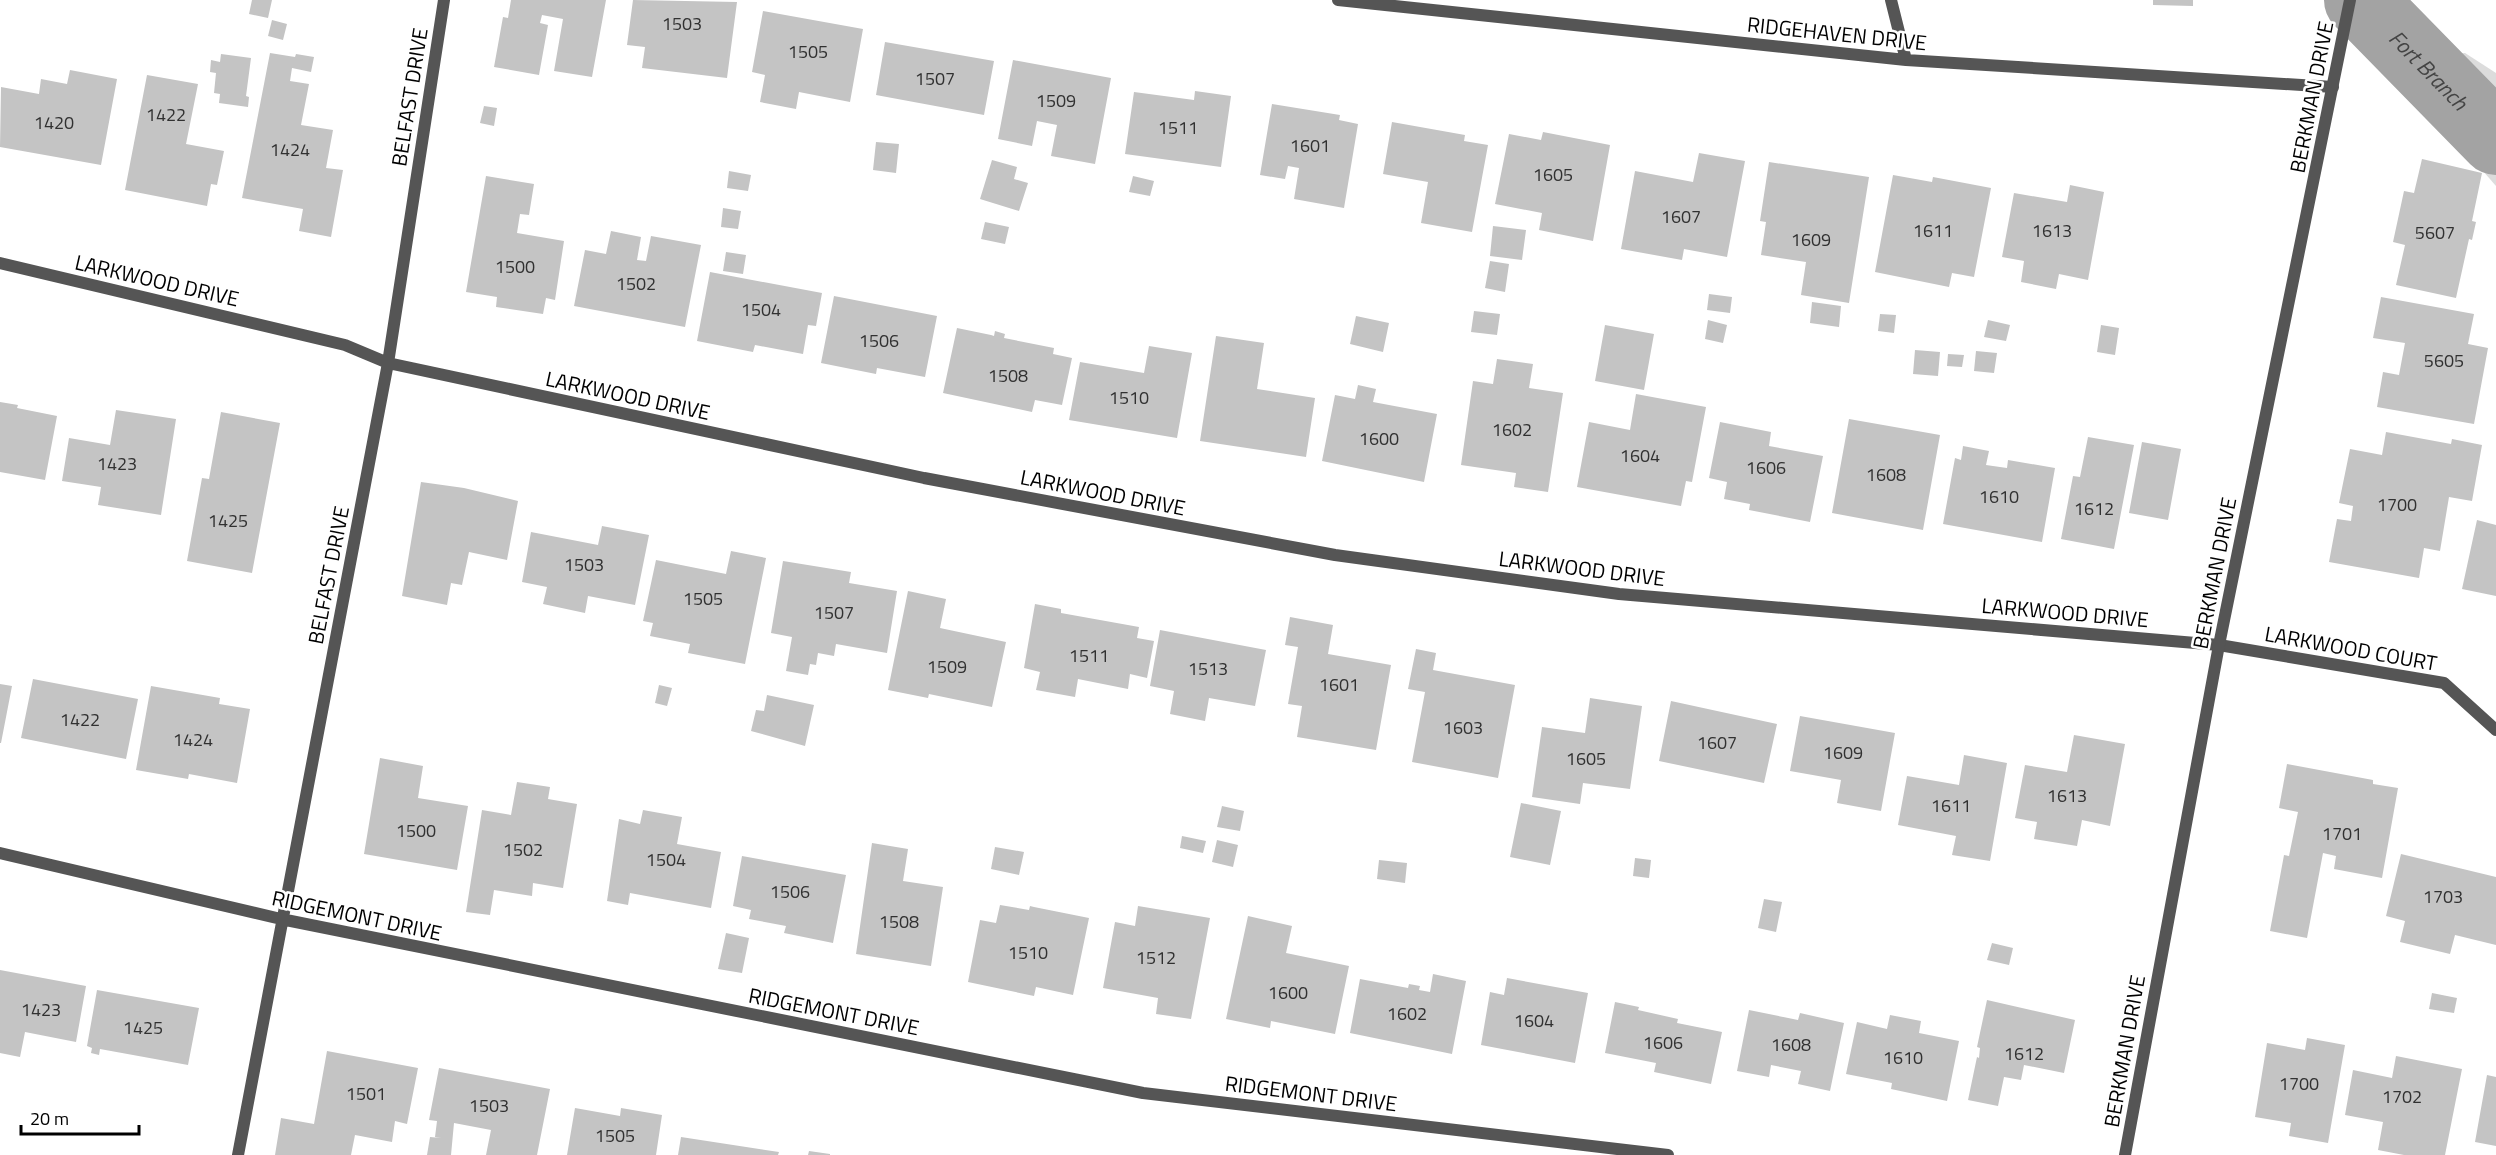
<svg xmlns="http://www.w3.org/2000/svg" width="2496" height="1155" viewBox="0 0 2496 1155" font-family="'Titillium Web',sans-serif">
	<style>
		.green { fill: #dcdcdc }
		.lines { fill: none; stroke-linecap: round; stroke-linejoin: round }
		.river { stroke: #a3a3a3; stroke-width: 72 }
		.building { fill: #c4c4c4 }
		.minor { stroke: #555; stroke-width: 12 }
		.tertiary { stroke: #555; stroke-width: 12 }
		.labels { text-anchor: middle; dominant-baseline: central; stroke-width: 5; stroke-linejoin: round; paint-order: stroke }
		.number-label { font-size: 18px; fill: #313131 }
		.street-label { font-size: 21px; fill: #000; stroke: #fff }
		.water-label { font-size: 22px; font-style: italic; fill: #444; stroke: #fff }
	</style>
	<rect width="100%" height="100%" fill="#fff"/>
	<path class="green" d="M2465,53L2496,73V186L2398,73L2420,57Z"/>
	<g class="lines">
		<path class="river" id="s1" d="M2360,0L2496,139"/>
	</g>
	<path class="building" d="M252,0H272L268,18L249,14Z
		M511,0H606L592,77L554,71L563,19L542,15L540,23L548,25L539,75L494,67L503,17L508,18Z
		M633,0L737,2L727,78L642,68L645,47L627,45Z
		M2153,0H2193V6L2153,5Z
		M763,11L863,29L850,102L799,92L796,109L760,102L765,75L752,72Z
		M272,20L287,24L283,40L268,36Z
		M885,42L994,61L984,115L876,95Z
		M270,53L295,57L296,54L314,57L311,72L292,68L290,81L309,84L301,125L333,130L326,168L343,170L331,237L299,231L303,209L242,198Z
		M221,54L251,58L246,96L249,97L248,107L219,103L220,94L214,93L216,73L210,72L211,60L220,62Z
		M1013,60L1111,78L1095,164L1051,156L1057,125L1037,121L1032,146L998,139Z
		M70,70L117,79L101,165L0,147L1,87L39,94L41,79L67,84Z
		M147,75L198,84L186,144L224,151L217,185L211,184L207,206L125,190Z
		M1195,91L1231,96L1221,167L1125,154L1134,92L1194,100Z
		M1272,104L1340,115L1339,120L1358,124L1344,208L1294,199L1299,168L1288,166L1285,179L1260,175Z
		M484,106L497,108L494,126L480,123Z
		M1392,122L1465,135L1464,141L1488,145L1472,232L1421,223L1428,182L1383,174Z
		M1543,132L1610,145L1593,241L1539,230L1542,213L1495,204L1509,134L1541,140Z
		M876,142L899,144L896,173L873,170Z
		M1699,153L1745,161L1727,257L1684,249L1682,260L1621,249L1635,171L1693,182Z
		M2422,159L2482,173L2472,221L2476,222L2472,240L2469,239L2456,298L2396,285L2405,245L2393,242L2404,191L2414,193Z
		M992,160L1017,167L1014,179L1028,183L1019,211L980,199Z
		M1769,162L1869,177L1849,303L1801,295L1806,262L1761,255L1766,222L1760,221Z
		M729,171L751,175L748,191L727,188Z
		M1893,175L1932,182L1933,177L1991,188L1974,277L1952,273L1949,287L1875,272Z
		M486,176L534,184L529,215L520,214L517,233L564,241L555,300L546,298L543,314L496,307L497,297L466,292Z
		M1133,176L1154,181L1150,196L1129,192Z
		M2070,185L2104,192L2088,280L2059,274L2056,289L2021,282L2024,261L2002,257L2014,193L2067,202Z
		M723,208L741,211L738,229L721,227Z
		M985,222L1009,227L1005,244L981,239Z
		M1493,226L1526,230L1522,260L1490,256Z
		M611,231L641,237L637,260L646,261L651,236L701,245L685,327L574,306L585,250L606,254Z
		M726,252L746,255L743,274L723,271Z
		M1490,261L1509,264L1505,292L1485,288Z
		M710,272L822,293L816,326L808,325L803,354L755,345L753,352L697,341Z
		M1709,294L1732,297L1730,313L1707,310Z
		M834,296L937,316L925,377L877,368L876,374L821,363Z
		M2381,297L2474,314L2468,344L2488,348L2474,424L2377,407L2383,372L2399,375L2405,343L2373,338Z
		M1812,302L1841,306L1839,327L1810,323Z
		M1474,311L1500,314L1497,335L1471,332Z
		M1880,314L1896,315L1894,333L1878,331Z
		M1356,316L1389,323L1383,352L1350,344Z
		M1708,320L1727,325L1723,343L1705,339Z
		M1988,320L2010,325L2006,341L1984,337Z
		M1605,325L1654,334L1644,390L1595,381Z
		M2101,325L2119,328L2115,355L2097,352Z
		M957,328L991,335L994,336L995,331L1005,334L1004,338L1054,348L1053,354L1072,358L1062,405L1035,400L1032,412L943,393Z
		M1216,336L1264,343L1257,389L1315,398L1306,457L1200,441Z
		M1149,346L1192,353L1177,438L1069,420L1080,362L1144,373Z
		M1915,350L1940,352L1938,376L1913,374Z
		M1976,351L1997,353L1994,373L1974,371Z
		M1948,354L1964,355L1962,367L1947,366Z
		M1497,359L1533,364L1529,388L1563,393L1548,492L1514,487L1516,473L1461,465L1473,381L1493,384Z
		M1358,385L1376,389L1373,402L1437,414L1424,482L1322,461L1335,395L1355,399Z
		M1636,394L1706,407L1692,482L1686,481L1681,506L1577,487L1589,422L1630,430Z
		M0,402L18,405L17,408L57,416L45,480L0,472Z
		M116,410L176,419L161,515L98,505L101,487L62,481L69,438L110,445Z
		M221,412L280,423L252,573L187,561L202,478L209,479Z
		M1849,419L1940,435L1923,530L1832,513Z
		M1720,422L1771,432L1769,446L1823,456L1810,522L1749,510L1750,504L1724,499L1727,482L1709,478Z
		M2386,432L2451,444L2452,439L2482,445L2472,501L2449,497L2440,551L2424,548L2419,578L2329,562L2337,519L2351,521L2353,506L2339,503L2350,449L2382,455Z
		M2088,437L2134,445L2114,549L2061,539L2073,476L2080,477Z
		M2142,442L2181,449L2168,520L2129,513Z
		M1963,446L1989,451L1986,465L2007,468L2008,460L2055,468L2042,542L1943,524L1955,458L1961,460Z
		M421,482L464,488L518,501L507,560L469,552L462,585L451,583L447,605L402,596Z
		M2477,520L2496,525V596L2462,589Z
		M602,526L649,535L635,605L588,596L585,613L543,604L547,587L522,582L531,532L598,545Z
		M731,551L766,558L745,664L688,653L690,644L650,636L653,623L643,621L656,560L726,574Z
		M783,561L851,572L849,583L897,591L887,653L836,644L834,656L818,653L816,665L810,664L808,675L786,671L792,637L771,633Z
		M908,591L946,599L940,628L1006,642L992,707L929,694L928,698L888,690Z
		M1035,604L1061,609V613L1139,627L1137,638L1154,641L1147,678L1130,674L1128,689L1078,679L1075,697L1036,690L1040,672L1024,668Z
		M1290,617L1333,625L1328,654L1391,665L1376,750L1297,737L1302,706L1288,704L1298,647L1285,645Z
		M1160,630L1266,650L1255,706L1209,698L1205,721L1170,714L1174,691L1150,686Z
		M1416,649L1436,653L1433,670L1515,685L1498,778L1412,762L1425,692L1408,689Z
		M33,679L138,699L126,759L21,738Z
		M0,684L12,686L1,743H0Z
		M659,685L672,688L667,706L655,703Z
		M151,686L220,698L219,704L250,709L237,783L189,774L188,779L136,770Z
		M767,695L814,705L805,746L751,731L756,710L764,711Z
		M1590,698L1642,706L1630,789L1583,783L1580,804L1532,797L1542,727L1585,733Z
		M1671,701L1777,724L1764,783L1659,761Z
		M1800,716L1895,733L1881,811L1837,803L1841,780L1790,771Z
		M2074,735L2125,744L2110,826L2082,820L2077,846L2034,839L2037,822L2015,818L2025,765L2067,772Z
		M1964,755L2007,763L1990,861L1952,855L1956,836L1898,825L1907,776L1959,785Z
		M380,758L423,766L418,798L468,806L457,870L364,854Z
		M2287,764L2373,780V784L2398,788L2382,878L2334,869L2336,856L2323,853L2307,938L2270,931L2284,855L2289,856L2298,812L2279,808Z
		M517,782L550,787L548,799L577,804L563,888L533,883L532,896L494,890L490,915L466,912L482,810L511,815Z
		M1521,803L1561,811L1550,865L1510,857Z
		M1222,806L1244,811L1240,831L1217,827Z
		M643,810L682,817L677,844L721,852L711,908L630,893L628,905L607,901L619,819L640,824Z
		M1182,836L1206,841L1203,853L1180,848Z
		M1217,840L1238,845L1233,867L1212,862Z
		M872,843L908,849L903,881L943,887L931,966L856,954Z
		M995,847L1024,852L1019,875L991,869Z
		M2401,854L2496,877V945L2455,935L2450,954L2400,942L2405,921L2386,916Z
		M742,856L846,875L833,943L784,933L786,926L749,919L751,910L733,906Z
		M1635,858L1651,860L1649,878L1633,876Z
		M1379,860L1407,863L1405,883L1377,879Z
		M1764,899L1782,902L1776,932L1758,928Z
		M1000,905L1029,910L1030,906L1034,907L1089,918L1073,995L1036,987L1034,996L968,982L980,920L996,923Z
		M1138,906L1210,918L1191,1019L1156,1014L1158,998L1103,988L1115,922L1135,926Z
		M1248,916L1292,926L1286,953L1349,966L1335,1034L1271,1021L1270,1028L1226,1019Z
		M726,933L749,938L742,973L718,969Z
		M1992,943L2013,948L2009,965L1987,960Z
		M0,970L86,986L76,1042L25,1032L20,1057L0,1053Z
		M1433,974L1466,981L1452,1054L1350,1033L1360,979L1408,988L1409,984L1420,986L1419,990L1430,992Z
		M1507,978L1588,993L1575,1063L1481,1045L1490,992L1504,995Z
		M97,990L199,1008L188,1065L100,1049L99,1055L91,1053L92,1048L87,1046Z
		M2432,993L2457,998L2454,1013L2429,1009Z
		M1987,1000L2075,1020L2064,1073L2024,1065L2021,1080L2004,1077L1998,1106L1968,1100L1977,1057L1979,1058L1980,1048L1977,1047Z
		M1615,1002L1639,1007L1638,1010L1678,1019L1677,1023L1722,1032L1711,1084L1654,1072L1656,1063L1605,1053Z
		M1749,1010L1798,1020L1800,1013L1844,1023L1830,1091L1798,1084L1801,1071L1771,1065L1769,1077L1737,1071Z
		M1890,1015L1921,1021L1919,1033L1959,1041L1947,1101L1891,1089L1892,1083L1846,1074L1857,1022L1887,1029Z
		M2307,1038L2345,1045L2328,1143L2289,1136L2291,1123L2255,1117L2267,1043L2305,1050Z
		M327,1051L418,1068L407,1124L395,1121L392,1142L355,1135L351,1155H275L281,1118L314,1124Z
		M2396,1056L2462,1069L2445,1155H2404L2378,1150L2383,1122L2345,1115L2353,1070L2392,1078Z
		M439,1068L550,1089L537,1155H486L491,1130L454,1123L451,1155H427L430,1137L441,1138L435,1137L437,1121L429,1120Z
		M2487,1075L2496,1077V1146L2475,1142Z
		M575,1108L620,1116L621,1108L662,1115L656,1155H567Z
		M681,1137L779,1152L778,1155H678Z
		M809,1151L830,1154V1155H808Z"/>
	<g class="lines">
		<path class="minor" d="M1338,0L1906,60L2333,87
			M1891,0L1906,60
			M0,263L345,345L388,363L924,478L1335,555L1619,594L2219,645L2444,683L2496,730
			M0,853L281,919L1143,1093L1668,1155
			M238,1155L388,363L444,0"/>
		<path class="tertiary" d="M2125,1155L2219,645L2350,0"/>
	</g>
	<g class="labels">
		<g class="number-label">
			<text x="682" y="23">1503</text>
			<text x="808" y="51">1505</text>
			<text x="935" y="78">1507</text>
			<text x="1056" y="100">1509</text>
			<text x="166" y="114">1422</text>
			<text x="54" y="122">1420</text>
			<text x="1178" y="127">1511</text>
			<text x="1310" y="145">1601</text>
			<text x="290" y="149">1424</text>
			<text x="1553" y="174">1605</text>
			<text x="1681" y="216">1607</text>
			<text x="1933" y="230">1611</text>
			<text x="2052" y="230">1613</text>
			<text x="2435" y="232">5607</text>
			<text x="1811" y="239">1609</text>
			<text x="515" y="266">1500</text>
			<text x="636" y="283">1502</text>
			<text x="761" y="309">1504</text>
			<text x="879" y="340">1506</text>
			<text x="2444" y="360">5605</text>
			<text x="1008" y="375">1508</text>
			<text x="1129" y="397">1510</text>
			<text x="1512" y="429">1602</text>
			<text x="1379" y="438">1600</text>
			<text x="1640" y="455">1604</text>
			<text x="117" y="463">1423</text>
			<text x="1766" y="467">1606</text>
			<text x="1886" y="474">1608</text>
			<text x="1999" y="496">1610</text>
			<text x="2397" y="504">1700</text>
			<text x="2094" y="508">1612</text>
			<text x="228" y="520">1425</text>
			<text x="584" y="564">1503</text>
			<text x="703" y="598">1505</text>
			<text x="834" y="612">1507</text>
			<text x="1089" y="655">1511</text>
			<text x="947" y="666">1509</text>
			<text x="1208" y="668">1513</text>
			<text x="1339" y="684">1601</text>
			<text x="80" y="719">1422</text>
			<text x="1463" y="727">1603</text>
			<text x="193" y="739">1424</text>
			<text x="1717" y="742">1607</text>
			<text x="1843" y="752">1609</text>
			<text x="1586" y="758">1605</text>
			<text x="2067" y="795">1613</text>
			<text x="1951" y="805">1611</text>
			<text x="416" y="830">1500</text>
			<text x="2342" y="833">1701</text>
			<text x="523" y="849">1502</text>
			<text x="666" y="859">1504</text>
			<text x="790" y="891">1506</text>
			<text x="2443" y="896">1703</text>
			<text x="899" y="921">1508</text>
			<text x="1028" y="952">1510</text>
			<text x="1156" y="957">1512</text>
			<text x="1288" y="992">1600</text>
			<text x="41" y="1009">1423</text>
			<text x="1407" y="1013">1602</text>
			<text x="1534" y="1020">1604</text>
			<text x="143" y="1027">1425</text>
			<text x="1663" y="1042">1606</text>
			<text x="1791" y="1044">1608</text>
			<text x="2024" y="1053">1612</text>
			<text x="1903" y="1057">1610</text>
			<text x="2299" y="1083">1700</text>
			<text x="366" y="1093">1501</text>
			<text x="2402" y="1096">1702</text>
			<text x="489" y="1105">1503</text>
			<text x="615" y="1135">1505</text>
		</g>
		<g class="street-label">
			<text transform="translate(1837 33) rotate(6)">RIDGEHAVEN DRIVE</text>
			<text transform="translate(409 97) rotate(-81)">BELFAST DRIVE</text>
			<text transform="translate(2311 97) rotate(-79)">BERKMAN DRIVE</text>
			<text transform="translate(157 280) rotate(13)">LARKWOOD DRIVE</text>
			<text transform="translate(628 395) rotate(12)">LARKWOOD DRIVE</text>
			<text transform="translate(1103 492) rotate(11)">LARKWOOD DRIVE</text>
			<text transform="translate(1582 568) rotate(7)">LARKWOOD DRIVE</text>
			<text transform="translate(2214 573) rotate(-79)">BERKMAN DRIVE</text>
			<text transform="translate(328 575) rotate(-79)">BELFAST DRIVE</text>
			<text transform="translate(2065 612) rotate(5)">LARKWOOD DRIVE</text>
			<text transform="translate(2351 648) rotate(10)">LARKWOOD COURT</text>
			<text transform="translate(357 915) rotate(12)">RIDGEMONT DRIVE</text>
			<text transform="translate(834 1011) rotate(11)">RIDGEMONT DRIVE</text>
			<text transform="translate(2124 1051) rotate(-80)">BERKMAN DRIVE</text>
			<text transform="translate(1311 1093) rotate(7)">RIDGEMONT DRIVE</text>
		</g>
		<g class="water-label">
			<text stroke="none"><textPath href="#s1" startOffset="98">Fort Branch</textPath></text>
		</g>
	</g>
	<path d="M21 1125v9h118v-9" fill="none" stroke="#000000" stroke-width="3"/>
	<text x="30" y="1125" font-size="18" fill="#000000" stroke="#ffffff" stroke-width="4.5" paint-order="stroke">20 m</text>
</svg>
